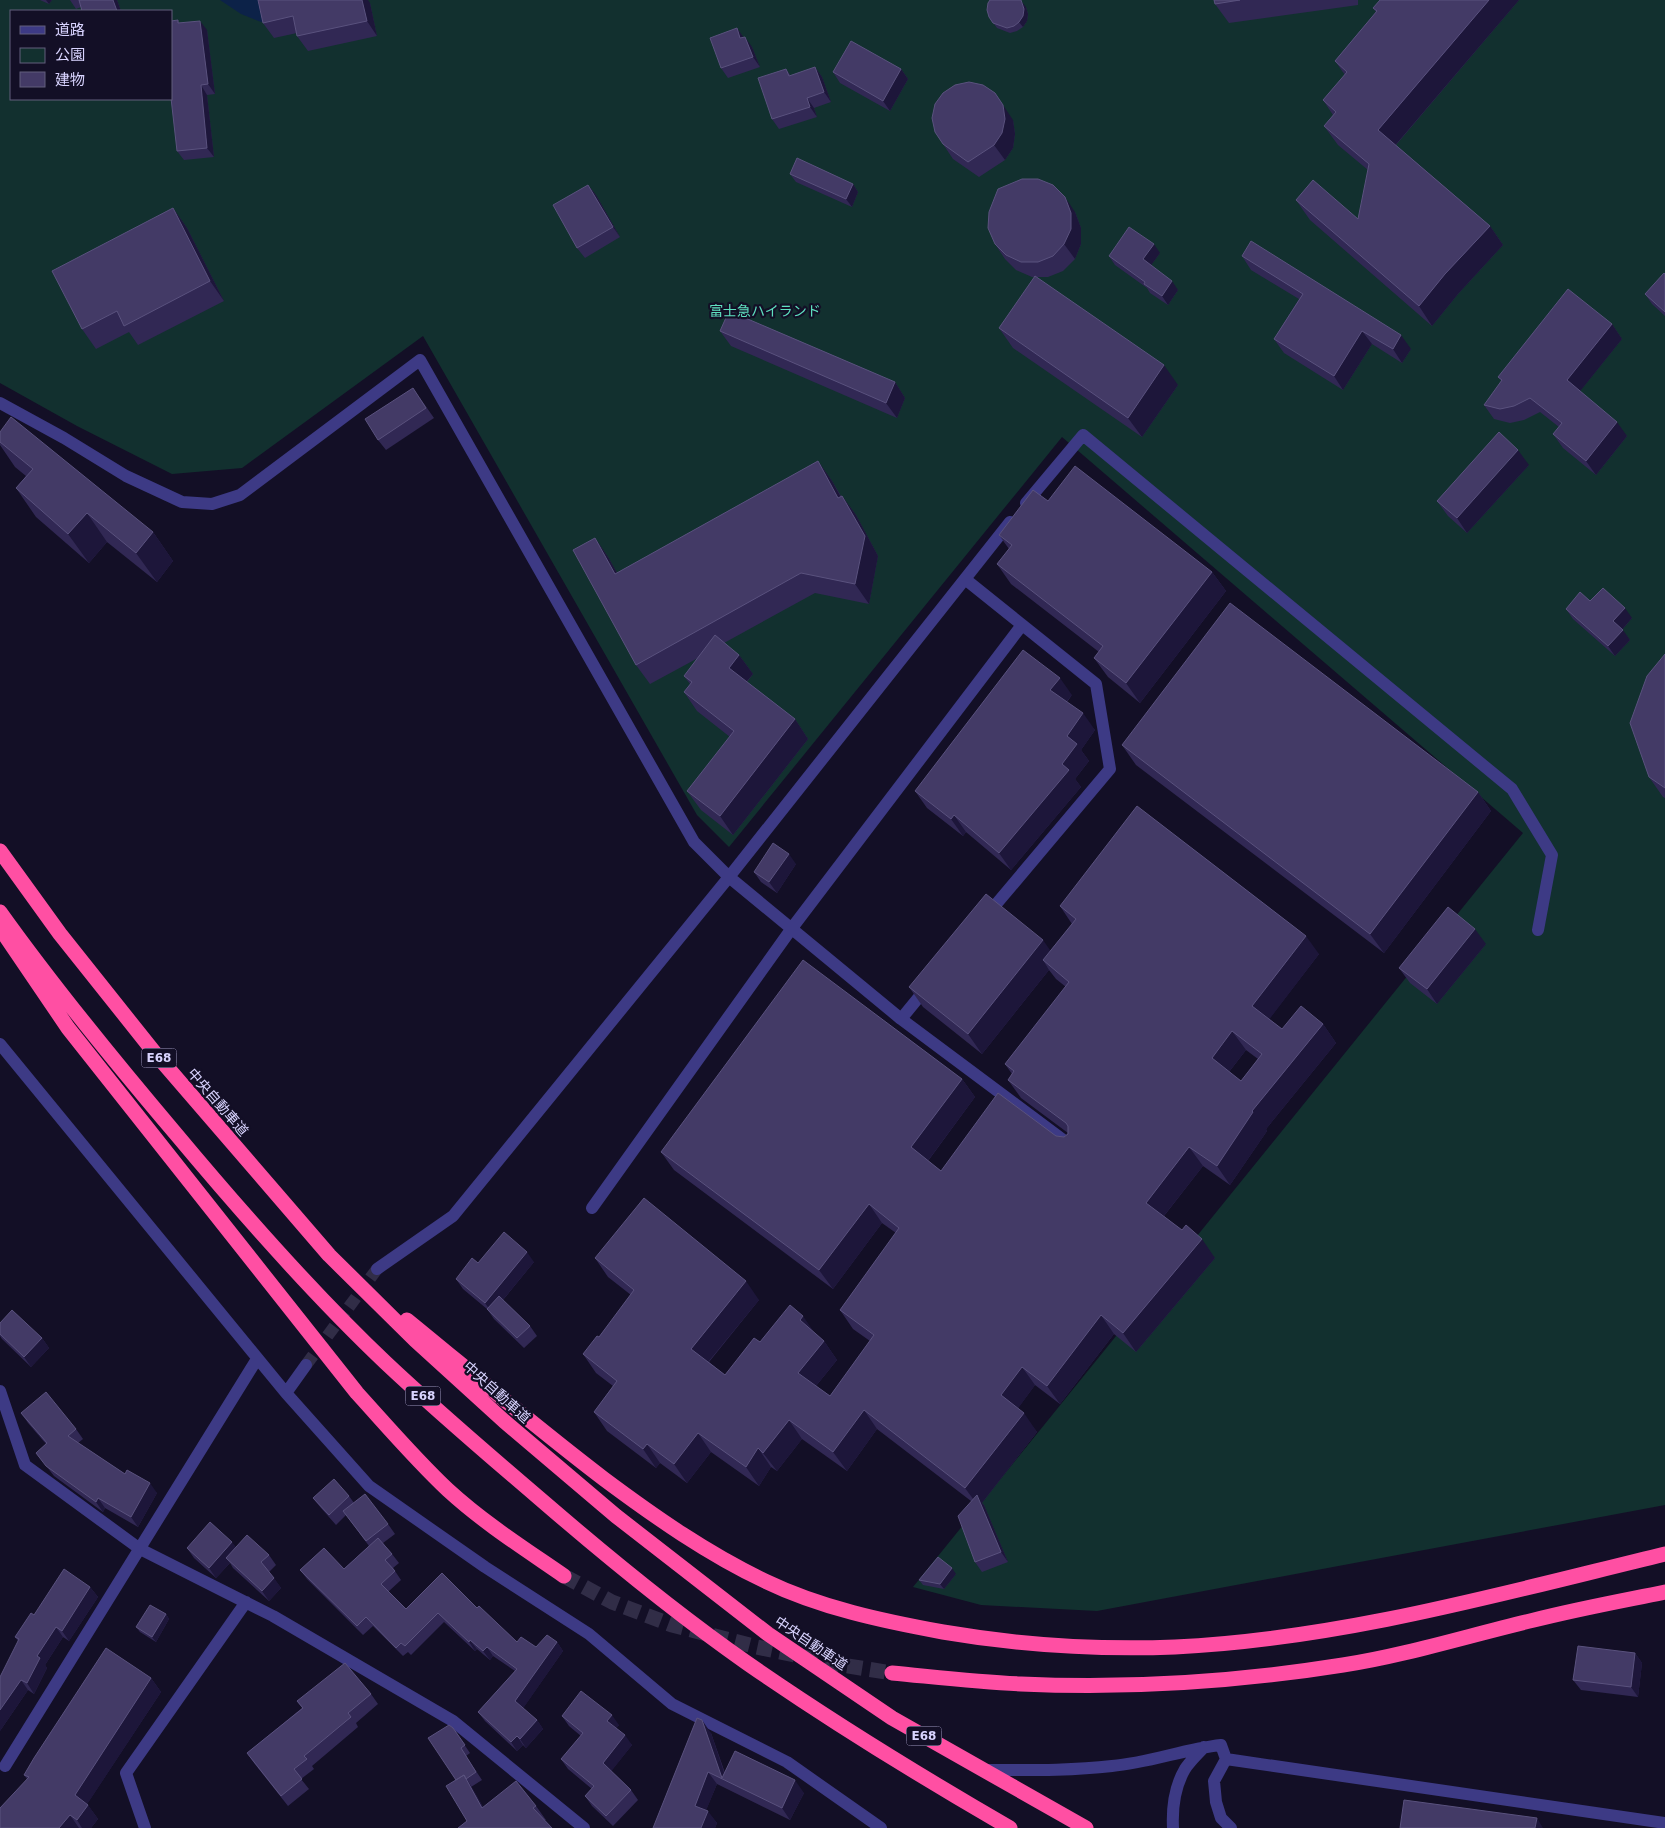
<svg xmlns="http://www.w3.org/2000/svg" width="1665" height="1828" viewBox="0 0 1665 1828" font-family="'DejaVu Sans','Noto Sans JP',sans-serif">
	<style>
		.green { fill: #12302f; fill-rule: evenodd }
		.water { fill: #0c2248 }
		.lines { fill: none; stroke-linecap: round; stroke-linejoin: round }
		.minor-tunnel { stroke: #312d47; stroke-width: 12; stroke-dasharray: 12 6; stroke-linecap: butt }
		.highway-tunnel { stroke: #312d47; stroke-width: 15; stroke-dasharray: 15 8; stroke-linecap: butt }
		.minor { stroke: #3d3a85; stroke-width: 12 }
		.highway { stroke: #ff4fa3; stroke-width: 15 }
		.wall { fill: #312854; fill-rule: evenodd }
		.shaded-wall { fill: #1d163a }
		.building { fill: #433a66; stroke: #5a527e; fill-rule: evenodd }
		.labels { text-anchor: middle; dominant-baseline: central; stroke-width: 4.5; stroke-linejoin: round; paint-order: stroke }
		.shield { fill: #130f26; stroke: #9e99be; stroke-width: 1 }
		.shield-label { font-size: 12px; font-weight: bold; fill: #d9d4ff }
		.park-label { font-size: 14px; fill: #5fe0c0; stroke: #130f26 }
		.street-label { font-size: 14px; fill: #d9d4ff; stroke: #130f26 }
	</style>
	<rect width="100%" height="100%" fill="#130f26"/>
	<path class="green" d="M0,0H1665V1505L1097,1611L981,1605L913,1587L1523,833L1062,437L729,847L697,815L423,336L242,468L172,474L77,426L0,383ZM11,11H171V99H11Z"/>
	<path class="water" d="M220,0H367L261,22L241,14Z"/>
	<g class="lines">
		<path class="minor-tunnel" d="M306,1365L377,1269"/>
		<path class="highway-tunnel" d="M564,1576L612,1602L672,1625L757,1647L842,1665L892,1673"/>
		<path class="minor" d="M0,403L64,438L126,476L182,502L212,504L240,495L420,360L694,842L729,877L901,1019L1070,1145
			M1026,503L1083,435L1512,789L1552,855L1538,930
			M965,579L1096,684L1110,769L987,915
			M901,1019L928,986
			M0,1044L286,1393L369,1486L485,1567L589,1634L672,1704L787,1762L881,1828
			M592,1208L792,928L1022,625
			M377,1269L453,1216L729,877L1010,522
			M0,1391L25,1465L140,1549L273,1616L453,1721L584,1828
			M286,1393L306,1365
			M1226,1759L1665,1823
			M5,1766L257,1359
			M982,1770C1025,1770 1069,1771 1112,1766C1149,1763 1184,1749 1221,1745L1226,1759L1214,1781L1216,1802L1221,1818L1231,1828
			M145,1828L126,1773L246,1602
			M1173,1828C1172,1808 1175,1786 1185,1769C1190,1761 1198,1754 1204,1747"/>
		<path class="highway" d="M0,851L60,934L154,1052L329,1255L415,1340L504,1421L616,1516L768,1634L892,1718L1086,1828
			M0,912C55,989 115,1062 176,1134C242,1213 311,1292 386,1363C438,1412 492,1458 546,1504C611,1560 677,1614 747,1663C832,1722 920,1776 1010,1828
			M0,928L68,1028L357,1393C387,1426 416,1460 448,1490C484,1523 525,1549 564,1576
			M407,1320C472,1373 537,1428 604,1479C655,1517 708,1554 765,1581C821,1608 883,1621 943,1632C1019,1645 1097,1650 1175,1647C1341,1639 1504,1593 1665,1554
			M892,1673C935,1677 978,1682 1021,1684C1129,1689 1236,1682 1343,1665C1407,1655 1470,1635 1534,1620C1577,1609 1621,1601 1665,1592"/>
	</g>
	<path class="wall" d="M40,0H52L49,4Z
		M70,0H117L121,11H82L81,7L76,9Z
		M258,0L370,3L377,36L308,51L297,36V33L274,38L263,23Z
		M1214,0H1358V5L1229,23L1215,4Z
		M1519,0L1396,145L1490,226L1503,245L1458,294L1432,326L1310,220L1296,200L1358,219L1368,170L1338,145L1324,126L1333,115L1323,100L1345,75L1335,61L1376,12L1373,8Z
		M1026,7L1028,14L1027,21L1023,27L1017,31L1010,33L997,28L989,17Z
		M178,20L179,23L207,30L215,94L207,95L214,157L184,160L177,151Z
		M737,28L743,37L752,47L760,67L728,78L721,68Z
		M815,67L822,77L831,102L814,108L817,117L779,129L772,119L786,69L791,76Z
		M901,69L908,79L890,111L840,83L833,72Z
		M1013,120L1015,134L1013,148L1005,160L979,177L953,159L943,144Z
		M790,174L853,184L858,192L852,207L796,182Z
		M588,185L596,195L620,237L585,258L577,248Z
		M173,208L187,228L224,301L138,345L129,332L96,349L82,329Z
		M1075,212L1081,228V244L1075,259L1063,271L1048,277H1036L1178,385L1142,437L1013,348L999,328L1035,277H1032L1016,270L1005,259L995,244Z
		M1160,253L1151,265L1178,290L1168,305L1150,293L1147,288L1115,265L1109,256Z
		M1242,256L1411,349L1402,363L1372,344L1343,390L1284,353L1274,339L1299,299L1251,270Z
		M1665,274V316L1652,304L1645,294Z
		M1612,324L1622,339L1580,391L1627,436L1596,475L1563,448L1553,434L1559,427L1540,412L1524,420L1510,423L1494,419L1484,405L1502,382L1498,377Z
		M720,331L895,382L905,398L897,418L731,346Z
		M420,398L434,418L386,450L378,440Z
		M0,432L153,532L173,561L157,582L107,542L89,563L36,517L16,488L26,476L15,467L0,445Z
		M818,461L832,481L841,496H842L856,515L878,556L869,604L815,593L724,643L739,655L753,674L747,682L795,719L808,739L733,835L701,810L687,791L730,737L697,711L684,692L690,684L684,676L698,658L650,684L636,665L595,538L608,557L617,573Z
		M1529,465L1467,533L1448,516L1437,501Z
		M1048,501L1212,572L1226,591L1140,703L1108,677L1094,658L1099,652L1011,584L997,564L1009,549L999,535Z
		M1590,601L1632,618L1622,630L1630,640L1615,656L1573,619L1566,609Z
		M1665,654V798L1663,797L1649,777Z
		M1072,695L1067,702L1095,730L1081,750L1089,761L1075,779L1081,787L1011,870L966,832L963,836L927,808L915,791Z
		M1122,745L1478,792L1491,811L1384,953L1136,765Z
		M796,864L777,893L761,882L754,872Z
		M1060,906L1319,954L1269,1019L1282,1029L1323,1024L1336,1043L1266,1129L1267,1131L1230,1185L1203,1166L1164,1216L1215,1258L1136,1352L1114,1334L1060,1404L1035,1385L1018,1408L1037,1432L982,1503L984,1505L1008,1562L982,1572L975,1562L971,1501L877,1429L847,1471L802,1439L777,1471L771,1467L759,1486L711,1452L687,1483L660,1463L656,1468L607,1431L594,1412L613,1386L596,1373L583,1354L599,1337L631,1295L608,1277L595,1258L759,1300L709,1362L725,1375L760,1342L816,1335L824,1341L837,1360L816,1386L830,1396L870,1341L853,1329L840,1310L896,1233L882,1223L833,1289L674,1170L661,1152L962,1079L975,1097L928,1161L941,1171L1056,1136L1064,1137L1068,1133L1021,1098L1008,1080L1012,1074L1005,1064L1066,987L1056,979L1049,970L982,1054L923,1007L909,987L1050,951L1072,924ZM1246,1050L1258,1059L1241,1081L1229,1072Z
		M1486,944L1437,1004L1410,983L1399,968Z
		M534,1262L503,1300L530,1326L537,1336L524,1348L494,1319L487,1309L463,1289L456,1279L478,1263Z
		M0,1323L42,1338L49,1348L31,1367L2,1339L0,1336Z
		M21,1413L76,1429L83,1439L78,1443L125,1474L157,1493L138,1527L105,1508L103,1512L54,1476L36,1453L46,1444L28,1423Z
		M349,1496L354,1503L388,1524L395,1534L383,1543L392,1554L399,1563L393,1568L401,1580L388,1592L406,1609L477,1608L517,1642L536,1647L557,1642L563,1651L523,1708L537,1720L543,1729L526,1748L523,1745L517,1751L485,1721L478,1712L515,1671L493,1656L490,1660L477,1649L475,1651L444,1622L411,1655L408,1652L403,1656L373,1626L363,1635L307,1579L300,1570L344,1569L369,1546L346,1515L336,1525L321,1508L313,1498Z
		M236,1547L269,1555L276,1565L269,1572L281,1588L269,1601L233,1568L230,1563L216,1578L194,1558L187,1548Z
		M956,1574L944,1589L923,1585L919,1580Z
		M90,1587L98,1597L69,1641L63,1637L45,1665L47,1668L34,1694L28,1690L0,1731L18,1641L15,1637L34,1615Z
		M166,1614L169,1619L156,1642L140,1632L136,1627Z
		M1635,1653L1642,1663L1638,1697L1581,1690L1573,1680Z
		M151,1678L161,1692L87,1804L98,1819L91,1828H0L27,1779L24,1775Z
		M371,1694L378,1704L356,1723L358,1727L312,1766L314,1769L301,1779L309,1789L288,1806L254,1763L247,1753L302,1708L297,1701Z
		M562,1716L619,1725L616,1728L632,1745L611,1771L631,1790L638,1800L613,1826L592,1806L585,1796L592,1789L568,1769L561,1759L581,1736L569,1726Z
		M453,1728L470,1753L466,1756L482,1780L471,1787L483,1807L536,1806L546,1820L467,1821L456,1780Z
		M711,1733L725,1773L804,1793L790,1820L717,1784L706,1810L717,1823L715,1828H653Z"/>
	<path class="shaded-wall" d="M46,0H52L49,4Z
		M113,0H117L121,11H117Z
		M362,0H368L370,3L377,36L367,21Z
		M1489,0H1519L1392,149L1378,130Z
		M1022,2L1026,7L1028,14L1027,21L1023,27L1019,22Z
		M200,21L207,30L215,94L208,84Z
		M737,28L744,38H740Z
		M745,37L752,47L760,67L753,57Z
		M815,67L822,77L831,102L824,92Z
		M901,69L908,79L890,111L883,101Z
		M201,85L207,95L214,157L207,148Z
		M995,93L1013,120L1015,134L1013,148L1005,160L994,145Z
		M807,98L814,108L817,117L810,107Z
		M853,184L858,192L852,207L846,199Z
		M588,185L596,195L620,237L613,227Z
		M1065,197L1075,212L1081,228V244L1075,259L1064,244Z
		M173,208L187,228L224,301L210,281Z
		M1490,226L1503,245L1458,294L1432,326L1419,306L1445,274Z
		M1154,244L1160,253L1149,268L1143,259Z
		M1172,281L1178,290L1168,305L1162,296Z
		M1612,324L1622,339L1577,395L1567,380Z
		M1362,331L1372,344L1343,390L1334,376Z
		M1401,335L1411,349L1402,363L1393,349Z
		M1164,365L1178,385L1142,437L1128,418Z
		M895,382L905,398L897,418L886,403Z
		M1617,422L1627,436L1596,475L1586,461Z
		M1518,450L1529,465L1467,533L1457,518Z
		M818,461L832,481L852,517L838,498Z
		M842,496L856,515L878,556L869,604L855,584Z
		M87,513L107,542L89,563L68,534Z
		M153,532L173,561L157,582L136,553Z
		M595,538L608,557L629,594L615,574Z
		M1212,572L1226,591L1140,703L1126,683Z
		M1625,608L1632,618L1620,632L1613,621Z
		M1623,630L1630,640L1615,656L1608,646Z
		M739,655L753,674L742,687L729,668Z
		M1060,678L1072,695L1062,707L1050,690Z
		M1083,713L1095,730L1081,750L1089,761L1075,779L1081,787L1011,870L999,853L1062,764L1067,736Z
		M795,719L808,739L733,835L720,816Z
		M1478,792L1491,811L1384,953L1370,934Z
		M954,815L966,832L963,836L951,819Z
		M789,854L796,864L777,893L769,882Z
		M1475,929L1486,944L1437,1004L1427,989Z
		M1306,936L1319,954L1265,1025L1252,1006Z
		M1043,940L1057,960H1043L1049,970L982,1054L968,1034Z
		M1323,1024L1336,1043L1266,1129L1267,1131L1230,1185L1217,1166L1252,1111Z
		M1232,1031L1246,1050L1225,1077L1212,1058Z
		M962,1079L975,1097L924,1166L911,1147Z
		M1189,1147L1203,1166L1159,1222L1146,1203Z
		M869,1204L882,1223L833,1289L819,1270Z
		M1202,1239L1215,1258L1136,1352L1123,1333Z
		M527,1252L534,1262L492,1313L485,1303Z
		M746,1281L759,1300L704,1367L691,1349Z
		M1101,1315L1114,1334L1060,1404L1047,1386Z
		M803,1316L816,1335L800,1320Z
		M42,1338L49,1348L31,1367L24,1357Z
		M824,1341L837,1360L811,1392L798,1373Z
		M1022,1367L1035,1385L1014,1414L1001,1395Z
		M864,1410L877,1429L847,1471L833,1452Z
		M1024,1413L1037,1432L982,1503L984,1505L1008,1562L1001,1552L979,1507L965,1488Z
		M789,1420L802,1439L777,1471L763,1453Z
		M698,1433L711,1452L687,1483L674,1464Z
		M647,1444L660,1463L656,1468L643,1449Z
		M758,1448L771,1467L759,1486L746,1467Z
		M150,1483L157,1493L138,1527L131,1517Z
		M98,1498L105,1508L103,1512L96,1502Z
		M232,1542L240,1552L226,1558L230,1563L216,1578L209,1568Z
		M952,1568L956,1574L944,1589L940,1584Z
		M274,1578L281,1588L269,1601L262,1591Z
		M90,1587L98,1597L69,1641L62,1631Z
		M166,1614L169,1619L156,1642L152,1637Z
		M56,1627L63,1637L45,1665L47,1668L34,1694L27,1683L37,1656Z
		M470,1640L477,1649L475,1651L469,1642Z
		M557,1642L563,1651L522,1710L515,1701Z
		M487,1647L493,1656L490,1660L483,1651Z
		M1635,1653L1642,1663L1638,1697L1631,1687Z
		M151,1678L161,1692L84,1809L75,1795Z
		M21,1680L28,1690L0,1731V1710Z
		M612,1715L619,1725L614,1731L607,1721Z
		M537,1720L543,1729L526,1748L520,1739Z
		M702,1720L711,1733L727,1781L722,1779Z
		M625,1735L632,1745L610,1773L603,1763Z
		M517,1736L523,1745L517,1751L511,1742Z
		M708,1772L717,1784L703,1818L695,1806Z
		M464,1775L473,1789L492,1822L482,1808Z
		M795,1780L804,1793L790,1820L782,1808Z
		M88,1805L98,1819L91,1828H82L77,1820Z
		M708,1811L717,1823L715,1828H701Z
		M70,1815L79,1828H59Z
		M1537,1818L1543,1828H1535Z"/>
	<path class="building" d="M79,0H113L117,11H82Z
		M258,0H362L367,21L297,36L293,16L263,23Z
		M990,0H1021L1024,9L1023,16L1019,22L1014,26L1007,28L993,23L989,17L987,10L988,3Z
		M1214,0H1240L1215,4Z
		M1380,0H1489L1378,130L1490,226L1445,274L1419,306L1296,200L1313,180L1358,219L1369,164L1324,126L1336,112L1323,100L1347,72L1335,61L1377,11L1373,8Z
		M178,20V23L200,21L208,84L201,85L207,148L177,151L171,98V21Z
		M737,28L740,38L745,37L753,57L721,68L710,38Z
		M851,41L901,69L883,101L833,72Z
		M815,67L824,92L807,98L810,107L772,119L758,78L786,69L789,76Z
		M969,82L983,85L995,93L1003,105L1005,119L1002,133L994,145L968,162L943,144L935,132L932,118L935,104L943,93L955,85Z
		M797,158L853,184L846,199L790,174Z
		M1022,179H1038L1053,185L1065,197L1071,213V229L1064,244L1053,256L1038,262H1021L1006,255L995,244L988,228L989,212L998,189Z
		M588,185L613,227L577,248L553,205Z
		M173,208L210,281L124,326L117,311L82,329L52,271Z
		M1129,227L1154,244L1143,259L1172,281L1162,296L1144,284L1145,282L1109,256Z
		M1251,241L1401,335L1393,349L1362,331L1334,376L1274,339L1303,294L1242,256Z
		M1664,273L1665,274V312L1645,294Z
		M1035,276L1164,365L1128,418L999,328Z
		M1568,289L1612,324L1567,380L1617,422L1586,461L1553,434L1562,423L1530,398L1514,406L1500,409L1484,405L1502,380L1498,377Z
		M729,311L895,382L886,403L720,331Z
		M413,388L426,408L378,440L365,419Z
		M11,417L153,532L136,553L87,513L68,534L16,488L33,469L0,442V432Z
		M1499,432L1518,450L1457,518L1437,501Z
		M818,461L838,498L842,496L865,536L855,584L801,573L636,665L573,550L595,538L615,574Z
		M1075,466L1212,572L1126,683L1094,658L1103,646L997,564L1012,545L999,535L1033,490L1048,501Z
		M1603,588L1625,608L1613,621L1623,630L1608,646L1566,609L1580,592L1590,601Z
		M1230,603L1478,792L1370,934L1122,745Z
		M715,635L739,655L729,668L795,719L720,816L687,791L734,731L684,692L692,682L684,676Z
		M1023,650L1060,678L1050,690L1083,713L1067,736L1077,744L1062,764L1069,770L999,853L954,815L951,819L915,791Z
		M1665,654V788L1649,777L1630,723L1647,676Z
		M1137,806L1306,936L1252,1006L1282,1029L1301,1006L1323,1024L1252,1111L1253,1112L1217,1166L1189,1147L1146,1203L1182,1230L1186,1225L1202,1239L1123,1333L1101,1315L1047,1386L1022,1367L1001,1395L1024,1413L965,1488L864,1410L833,1452L789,1420L763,1453L758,1448L746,1467L698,1433L674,1464L647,1444L643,1449L594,1412L617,1381L583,1354L597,1336L599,1337L634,1290L595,1258L644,1198L746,1281L691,1349L725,1375L754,1338L760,1342L790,1305L803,1316L800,1320L824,1341L798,1373L830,1396L874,1335L840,1310L899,1228L869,1204L819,1270L661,1152L803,960L962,1079L911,1147L941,1171L998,1093L1056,1136L1064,1137L1068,1134V1126L1066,1123L1008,1080L1014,1071L1005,1064L1069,982L1043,960L1076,919L1060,906ZM1232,1031L1262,1054L1241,1081L1212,1058Z
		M773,843L789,854L769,882L754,872Z
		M986,894L1043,940L968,1034L909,987Z
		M1448,907L1475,929L1427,989L1399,968Z
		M504,1232L527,1252L485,1303L456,1279L472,1258L478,1263Z
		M499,1296L530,1326L517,1338L487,1309Z
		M12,1310L42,1338L24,1357L0,1334V1323Z
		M46,1392L76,1429L68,1436L125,1474L127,1470L150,1483L131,1517L98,1498L96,1502L46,1466L36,1453L47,1443L21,1413Z
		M334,1479L349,1496L329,1515L313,1498Z
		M365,1494L388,1524L366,1541L343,1511Z
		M977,1495L1001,1552L975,1562L958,1516Z
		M210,1522L232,1542L209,1568L187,1548Z
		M247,1535L269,1555L261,1562L274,1578L262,1591L226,1558Z
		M378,1538L392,1554L385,1560L395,1571L381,1584L406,1609L442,1573L477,1608L479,1606L517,1642L521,1637L536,1647L547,1635L557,1642L515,1701L537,1720L520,1739L517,1736L511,1742L478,1712L517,1669L487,1647L483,1651L470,1640L469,1642L438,1613L405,1646L401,1643L396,1648L366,1617L357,1626L300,1570L324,1548L344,1569Z
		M938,1557L952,1568L940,1584L919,1580Z
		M64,1569L90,1587L62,1631L56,1627L37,1656L40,1658L27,1683L21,1680L0,1710V1677L19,1639L15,1637L31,1613L34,1615Z
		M150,1605L166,1614L152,1637L136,1627Z
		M1578,1646L1635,1653L1631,1687L1573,1680Z
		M106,1648L151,1678L75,1795L88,1805L77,1820L70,1815L59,1828H0V1808L29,1777L24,1775L34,1758Z
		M345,1663L371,1694L348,1713L351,1717L304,1756L307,1759L294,1769L302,1779L281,1796L247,1753L303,1708L297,1701Z
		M581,1691L612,1715L607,1721L625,1735L603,1763L631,1790L606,1816L585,1796L594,1786L561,1759L583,1733L562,1716Z
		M697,1718L702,1720L722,1778L735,1751L795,1780L782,1808L708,1772L695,1806L708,1811L701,1828H653Z
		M449,1725L453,1728L465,1745L461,1748L476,1772L466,1779L464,1775L456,1780L428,1738Z
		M464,1775L482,1808L516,1781L536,1806L533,1808L552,1828H458L467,1821L446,1786Z
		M1404,1800L1537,1818L1535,1828H1400Z"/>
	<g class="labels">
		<g class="shield">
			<rect x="141.5" y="1048.5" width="35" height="19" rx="4"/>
			<rect x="405.5" y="1386.5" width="35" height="19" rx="4"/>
			<rect x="906.5" y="1726.5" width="35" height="19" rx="4"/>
		</g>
		<g class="shield-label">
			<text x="159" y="1058">E68</text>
			<text x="423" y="1396">E68</text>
			<text x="924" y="1736">E68</text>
		</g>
		<g class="park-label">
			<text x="765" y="311">富士急ハイランド</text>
		</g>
		<g class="street-label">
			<text transform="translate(218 1102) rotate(49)">中央自動車道</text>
			<text transform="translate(497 1392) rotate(42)">中央自動車道</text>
			<text transform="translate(811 1643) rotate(34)">中央自動車道</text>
		</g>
	</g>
	<rect x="10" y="10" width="162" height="90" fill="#130f26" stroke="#625e7d"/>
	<rect x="20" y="26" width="25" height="8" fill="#3d3a85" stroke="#625e7d"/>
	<text x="55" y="35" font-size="15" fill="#d9d4ff">道路</text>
	<rect x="20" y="48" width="25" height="15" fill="#12302f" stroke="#625e7d"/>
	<text x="55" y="60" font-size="15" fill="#d9d4ff">公園</text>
	<rect x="20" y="72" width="25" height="15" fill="#433a66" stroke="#625e7d"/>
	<text x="55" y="85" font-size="15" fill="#d9d4ff">建物</text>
</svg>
